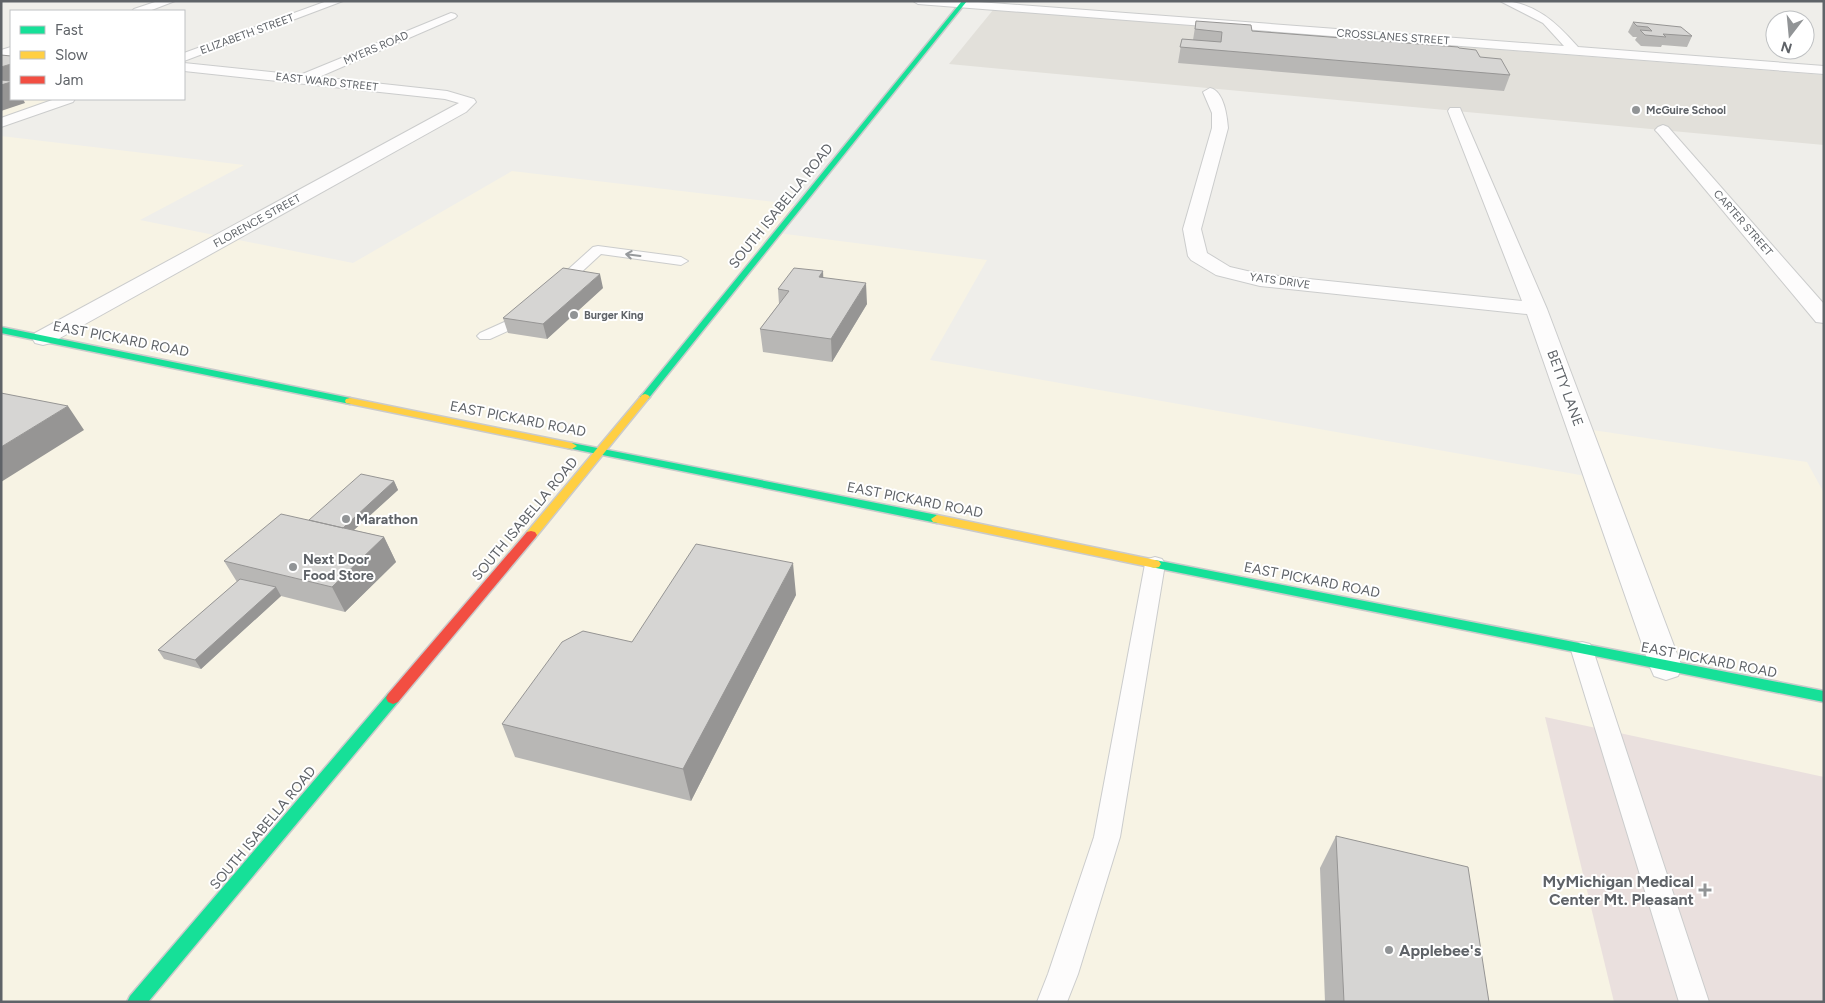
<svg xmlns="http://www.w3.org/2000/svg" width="1825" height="1003" viewBox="0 0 1825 1003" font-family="Figtree,sans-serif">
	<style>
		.commercial { fill: #f7f3e4 }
		.education { fill: #e2e0da }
		.medical { fill: #eae0de }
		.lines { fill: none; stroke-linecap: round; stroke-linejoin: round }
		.lane-casing { stroke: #cbcccc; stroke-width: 2 }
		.street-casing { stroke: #cbcccc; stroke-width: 2 }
		.fast-casing { stroke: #cacacb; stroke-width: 3 }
		.slow-casing { stroke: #cacacb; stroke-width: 3 }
		.jam-casing { stroke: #cacacb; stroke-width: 3 }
		.lane { fill: #fdfcfc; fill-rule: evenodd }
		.street { fill: #fdfcfc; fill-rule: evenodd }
		.fast { fill: #16e098; fill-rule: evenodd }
		.slow { fill: #ffcf43; fill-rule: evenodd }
		.jam { fill: #f24e42; fill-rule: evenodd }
		.wall { fill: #b8b7b5 }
		.shaded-wall { fill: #969594 }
		.building { fill: #d6d5d3; stroke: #969594 }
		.oneway { stroke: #96999c }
		.poi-dot { fill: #919496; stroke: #fff; stroke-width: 2 }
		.labels { text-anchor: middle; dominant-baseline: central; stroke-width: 4; stroke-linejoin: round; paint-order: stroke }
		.far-street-label { font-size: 11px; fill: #5f6368; stroke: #fff }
		.far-poi-label { font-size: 11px; font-weight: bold; fill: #5f6368; stroke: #fff; text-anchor: start }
		.street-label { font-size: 14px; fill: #5f6368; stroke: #fff }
		.poi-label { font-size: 14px; font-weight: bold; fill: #5f6368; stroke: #fff; text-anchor: start }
		.near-poi-label { font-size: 16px; font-weight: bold; fill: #5f6368; stroke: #fff; text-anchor: end }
	</style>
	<rect width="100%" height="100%" fill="#efeeea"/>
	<path class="commercial" d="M1,93L11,99H44L61,101L1,123Z
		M1,136L244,165L140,220L353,263L512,171L800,205L778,233L987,260L930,360L1597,478L1579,428L1807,462L1824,493V1002H1Z"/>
	<path class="education" d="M993,10L1824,75V145L949,64Z"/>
	<path class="medical" d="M1545,717L1824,777V1002H1614Z"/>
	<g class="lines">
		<g class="lane-casing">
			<path id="lane" d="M598,246L681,257L688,261L681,265L601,254L562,290H552L550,287L552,284L593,247Z
				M526,309L531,310L533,313L521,325L490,339H480L477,336L480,333L511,319L521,310Z
				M1155,557L1162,559L1165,564L1120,837L1078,974L1067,1002H1037L1048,974L1094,837L1145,564L1148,559Z
				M1582,642L1590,644L1593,650L1709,1002H1679L1571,650L1574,644Z"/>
		</g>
		<g class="street-casing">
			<path id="street" d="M158,1H175L149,11H132L134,9Z
				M327,1H343L184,61V53Z
				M913,1H965L1564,46L1543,23L1500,1C1534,1 1557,23 1578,47L1824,66V74L918,4Z
				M451,13L455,14L457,16L455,18L319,77L447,91L474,99L476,102L466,112L51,343L43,345L35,343L32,338L35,333L459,103L445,99L184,71V63L300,75Z
				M11,47V55L1,58V50Z
				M1210,88C1224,91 1227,116 1228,128L1201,229L1207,253L1230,267L1260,274L1522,301L1448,111L1450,108H1460L1547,309L1682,667L1678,676L1666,680L1654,676L1650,667L1527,314L1260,286L1216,275L1191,260L1188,256L1183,229L1212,128V113L1203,92Z
				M55,99H75L73,102L1,127V118Z
				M1663,125L1668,127L1824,304V323L1816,322L1658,133L1655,130L1658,127Z"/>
		</g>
		<g class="fast-casing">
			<path id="fast" d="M962,1H967L648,399H642L640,397L642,395Z
				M1,327L350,398L355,401L350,404L1,333Z
				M572,443L937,515L943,519L937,523L568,448L567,446Z
				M1155,560L1824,691V702L1151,567L1149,564L1151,561Z
				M393,692L398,694L400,698L398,702L148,1002H127L130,996L388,694Z"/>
		</g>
		<g class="slow-casing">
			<path id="slow" d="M645,394L648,395L650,397L648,399L535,538H527L525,535L527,532L642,395Z
				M350,398L572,443L577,446L572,449L346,403L345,401L346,399Z
				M937,515L1155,560L1159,561L1161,564L1159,567L1155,568L933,522L931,519Z"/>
		</g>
		<g class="jam-casing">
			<path id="jam" d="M531,531L535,532L537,535L535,538L398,702L393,704L388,702L386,698L388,694L527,532Z"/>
		</g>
		<use href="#lane" class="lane"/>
		<use href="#street" class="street"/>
		<use href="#fast" class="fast"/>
		<use href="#slow" class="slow"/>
		<use href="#jam" class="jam"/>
	</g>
	<path class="wall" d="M1196,21L1252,31L1459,48L1480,57L1510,75L1504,91L1178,63L1182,39L1193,40Z
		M1633,22L1692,36L1687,47L1662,45L1661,47L1641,46L1635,40L1637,37H1633L1628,32Z
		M823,277L867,304L832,362L763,352L760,329L779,304L778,289Z
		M603,288L547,339L508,333L503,318Z
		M394,481L398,490L354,530L384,537L396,562L345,612L281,596L201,669L164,659L158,650L237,582L224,561L309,520Z
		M796,595L691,801L515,757L502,724L632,642Z
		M1336,836L1489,1002H1325L1320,868Z"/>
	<path class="shaded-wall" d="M11,64V99H23L25,103L1,111V67Z
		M823,271L824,292L819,277Z
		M600,274L603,288L547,339L543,324Z
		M866,283L867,304L832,362L831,339Z
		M68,406L84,430L1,482V447Z
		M394,481L398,490L334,548L330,539Z
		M384,537L396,562L345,612L332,587Z
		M793,563L796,595L691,801L683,769Z
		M276,587L281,596L201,669L195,660Z"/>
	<path class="building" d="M1196,21L1251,25L1252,31L1458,47L1459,48L1476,50L1480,57L1501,59L1510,75L1180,47L1182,39L1221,42L1222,32L1195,29Z
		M1633,22L1681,27L1692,36L1663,34L1666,37L1645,35L1640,30L1652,31L1648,27L1637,26Z
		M1,55L11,56V64L1,67Z
		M1,80L11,81V82L1,85Z
		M563,268L600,274L543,324L503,318Z
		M794,268L823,271L819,277L866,283L831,339L760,329L789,291L778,289Z
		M1,393L68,406L1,447Z
		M361,474L394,481L343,528L309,520Z
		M281,514L384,537L332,587L224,561Z
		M696,544L793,563L683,769L502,724L562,642L583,631L632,642Z
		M240,579L276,587L195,660L158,650Z
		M1336,836L1468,867L1489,1002H1344Z"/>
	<defs><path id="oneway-shaft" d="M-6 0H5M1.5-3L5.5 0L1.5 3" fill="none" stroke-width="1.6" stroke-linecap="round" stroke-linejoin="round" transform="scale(1.25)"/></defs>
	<use class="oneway" href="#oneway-shaft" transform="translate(633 255) rotate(-173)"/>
	<g class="poi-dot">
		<circle cx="1636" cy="110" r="5"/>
		<circle cx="574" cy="315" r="5"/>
		<circle cx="346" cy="519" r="5"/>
		<circle cx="293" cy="567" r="5"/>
		<path d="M1702.5 882.5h5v5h5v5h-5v5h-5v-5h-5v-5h5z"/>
		<circle cx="1389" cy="950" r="5"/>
	</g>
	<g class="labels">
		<g class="far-street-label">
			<text transform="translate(247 34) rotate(-20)">ELIZABETH STREET</text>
			<text transform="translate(1393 37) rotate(4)">CROSSLANES STREET</text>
			<text transform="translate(376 48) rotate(-23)">MYERS ROAD</text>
			<text transform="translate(327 82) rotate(6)">EAST WARD STREET</text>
			<text transform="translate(257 221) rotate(-29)">FLORENCE STREET</text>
			<text transform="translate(1743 223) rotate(49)">CARTER STREET</text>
			<text transform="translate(1280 281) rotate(8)">YATS DRIVE</text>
		</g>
		<g class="far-poi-label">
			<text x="1646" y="110">McGuire School</text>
			<text x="584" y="315">Burger King</text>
		</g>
		<g class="street-label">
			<text transform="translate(781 206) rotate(-51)">SOUTH ISABELLA ROAD</text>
			<text transform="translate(121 339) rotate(11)">EAST PICKARD ROAD</text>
			<text transform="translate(1565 388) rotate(70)">BETTY LANE</text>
			<text transform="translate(518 419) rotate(11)">EAST PICKARD ROAD</text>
			<text transform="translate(915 500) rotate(11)">EAST PICKARD ROAD</text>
			<text transform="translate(525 519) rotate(-50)">SOUTH ISABELLA ROAD</text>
			<text transform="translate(1312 580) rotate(11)">EAST PICKARD ROAD</text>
			<text transform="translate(1709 660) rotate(11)">EAST PICKARD ROAD</text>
			<text transform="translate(263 828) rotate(-50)">SOUTH ISABELLA ROAD</text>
		</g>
		<g class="poi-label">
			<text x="356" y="519">Marathon</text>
			<text x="303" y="559">Next Door<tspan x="303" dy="16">Food Store</tspan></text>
		</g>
		<g class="near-poi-label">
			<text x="1694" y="881">MyMichigan Medical<tspan x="1694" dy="18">Center Mt. Pleasant</tspan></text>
			<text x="1399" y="950" text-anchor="start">Applebee's</text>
		</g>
	</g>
	<rect width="1825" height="1003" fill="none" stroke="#5f6368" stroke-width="5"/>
	<rect x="10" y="10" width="175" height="90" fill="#ffffff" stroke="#bfc1c3"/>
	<rect x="20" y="26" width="25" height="8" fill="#16e098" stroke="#bfc1c3"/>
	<text x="55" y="35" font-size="15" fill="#5f6368">Fast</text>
	<rect x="20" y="51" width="25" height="8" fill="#ffcf43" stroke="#bfc1c3"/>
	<text x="55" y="60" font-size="15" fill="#5f6368">Slow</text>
	<rect x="20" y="76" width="25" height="8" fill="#f24e42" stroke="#bfc1c3"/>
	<text x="55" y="85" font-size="15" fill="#5f6368">Jam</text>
	<g transform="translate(1790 35) rotate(196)"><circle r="24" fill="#ffffff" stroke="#bfc1c3"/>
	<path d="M0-4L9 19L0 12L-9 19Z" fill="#919496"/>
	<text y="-8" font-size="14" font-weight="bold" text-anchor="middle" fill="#5f6368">N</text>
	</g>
</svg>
